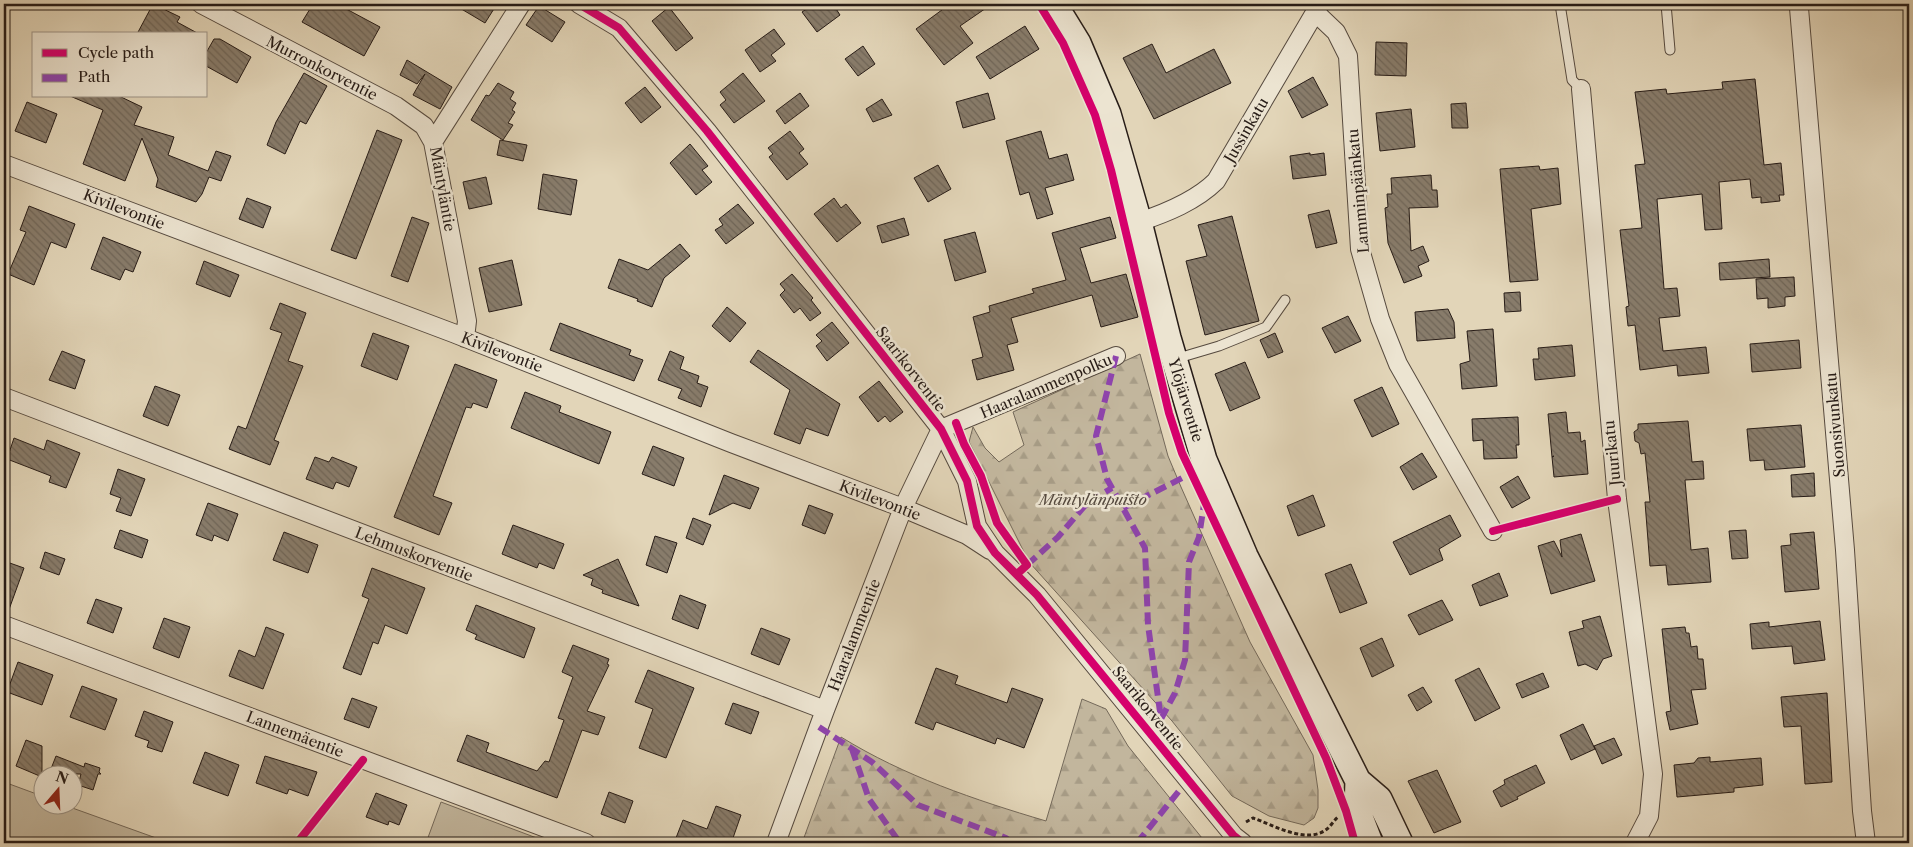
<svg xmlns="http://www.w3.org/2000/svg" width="1913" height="847" viewBox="0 0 1913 847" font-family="'Libre Caslon Text',serif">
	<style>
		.grass { fill: #c2b69d; stroke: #74695a }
		.forest { fill: url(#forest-firs); stroke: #74695a }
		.building { fill: url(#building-back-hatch); stroke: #271c17 }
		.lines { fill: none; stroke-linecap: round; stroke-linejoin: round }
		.service-casing { stroke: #564a3f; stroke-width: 11 }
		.minor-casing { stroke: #564a3f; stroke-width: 20 }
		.secondary-casing { stroke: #271c17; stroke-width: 28 }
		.path { stroke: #271c17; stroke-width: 3; stroke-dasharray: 4 2.5; stroke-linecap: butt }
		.service { stroke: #ece4d1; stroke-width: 9 }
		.minor { stroke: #ece4d1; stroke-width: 18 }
		.secondary { stroke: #ece4d1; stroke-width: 25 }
		.quiet { stroke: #8e44ad; stroke-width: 6; stroke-dasharray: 12 6; stroke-linecap: butt }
		.cycleway-casing { stroke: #ece4d1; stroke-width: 11 }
		.cycleway { stroke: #d6006c; stroke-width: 8 }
		.labels { text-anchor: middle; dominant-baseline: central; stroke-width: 5; stroke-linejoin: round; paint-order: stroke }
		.street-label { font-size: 15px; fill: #271c17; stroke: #ece4d1 }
		.park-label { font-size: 15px; font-style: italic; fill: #564a3f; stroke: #ece4d1 }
	</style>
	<defs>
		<pattern id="forest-firs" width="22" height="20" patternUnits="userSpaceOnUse" patternTransform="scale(1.25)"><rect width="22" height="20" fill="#c2b69d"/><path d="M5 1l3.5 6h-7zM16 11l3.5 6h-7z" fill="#a79c86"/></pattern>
		<pattern id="building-back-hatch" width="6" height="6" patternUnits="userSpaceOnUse" patternTransform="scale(1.25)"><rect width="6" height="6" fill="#887c6b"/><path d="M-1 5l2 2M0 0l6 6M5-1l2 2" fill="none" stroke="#6f6557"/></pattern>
	</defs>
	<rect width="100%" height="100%" fill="#e2d5b8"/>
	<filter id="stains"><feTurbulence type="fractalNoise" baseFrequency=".004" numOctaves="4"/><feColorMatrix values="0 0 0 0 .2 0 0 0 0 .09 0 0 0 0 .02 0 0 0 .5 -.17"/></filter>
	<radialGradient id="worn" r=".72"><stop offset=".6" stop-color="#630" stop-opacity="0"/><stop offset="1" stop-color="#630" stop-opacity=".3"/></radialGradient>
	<path class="grass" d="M4,782L42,796V804L64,805L170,843H4Z
		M441,802L550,843H426Z"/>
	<path class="forest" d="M1140,354L1168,456L1181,487L1250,642L1313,755L1318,790V808L1314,818L1304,825L1269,816L1232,796L1172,721L1029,562L969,442L973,427L985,448L999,462L1024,445L1013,412Z
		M1082,699L1106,709L1128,746L1206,843H802L841,737C904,776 975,800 1046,821Z"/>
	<path class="building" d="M153,4L180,17L177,22L199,34H137Z
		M313,4H337L380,27L364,56L302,22Z
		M453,4H497L485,23Z
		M814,4H833L840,15L817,32L802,12Z
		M950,4H992L960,26L973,43L944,65L916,29Z
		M539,6L565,22L552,42L526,25Z
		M669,7L693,38L676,51L652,21Z
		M1025,26L1039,49L990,79L976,57Z
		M774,29L785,44L771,55L776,61L760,72L745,50Z
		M214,39H220L251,57L237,83L206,66V53Z
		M1376,42L1407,43L1406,76L1375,75Z
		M1152,44L1166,73L1214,49L1231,83L1154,119L1123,58Z
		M863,46L875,64L858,76L845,59Z
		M407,60L452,87L440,109L413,95L425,74L417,84L400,75Z
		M304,73L327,86L306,124L300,121L285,154L267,145L276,122Z
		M743,73L765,101L734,123L720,105L726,100L720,92Z
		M1313,77L1328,105L1302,118L1288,91Z
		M1755,79L1764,165L1781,163L1784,195H1779L1780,201L1761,203V197L1752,198L1750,179L1719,182L1722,229L1705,230L1702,194L1657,199L1664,289L1677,288L1680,316L1659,318L1663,351L1706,347L1709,373L1678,376L1677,365L1640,370L1635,325L1628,326L1626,307L1629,306L1620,230L1642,228L1635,165L1645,164L1635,92L1666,89L1667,94L1723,89L1722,82Z
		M498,83L514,92L510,99L516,103L512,110L515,112L508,123L513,125L503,140L471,120L486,95L489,96Z
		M645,87L661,107L641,123L625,103Z
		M800,93L809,106L785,124L776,111Z
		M988,93L995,119L963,128L956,102Z
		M70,96H119L142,107L134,125L174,137L168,155L208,171L216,151L231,156L221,181L209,177L202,194L196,202L156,187L158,179L142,138L125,181L83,164L103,110Z
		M882,99L892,115L873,122L866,109Z
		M27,102L57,114L46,143L15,131Z
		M1466,103L1468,128H1452L1451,104Z
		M1411,109L1415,147L1380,151L1376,113Z
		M377,130L402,140L356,259L331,250Z
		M790,131L804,149L799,153L808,164L787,180L769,157L773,154L768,148Z
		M1041,131L1049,159L1067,154L1074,180L1045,188L1053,214L1037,219L1029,192L1020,195L1006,141Z
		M500,140L527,145L523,161L497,155Z
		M690,144L708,166L702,170L712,182L696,195L670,163Z
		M1310,153V155L1324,153L1326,175L1293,179L1290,156Z
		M938,165L951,189L928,202L914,178Z
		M1539,166L1540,170L1558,168L1561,204L1531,209L1538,280L1510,282L1500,169Z
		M543,174L577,180L571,215L538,209Z
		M1431,175L1432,190H1437L1438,207L1409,208L1411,251L1423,246L1429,261L1418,266L1422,276L1404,283L1388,243L1385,208L1388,207L1387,194H1392L1391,178Z
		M486,177L492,204L469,209L463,182Z
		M247,198L271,207L263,228L239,219Z
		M834,198L841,208L846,204L861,223L837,242L814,214Z
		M738,204L754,223L726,244L715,230L723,225L719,219Z
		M29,206L75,224L66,248L51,242L34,285L8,274L26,232L20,230Z
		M1329,210L1337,243L1316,248L1308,215Z
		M1232,216L1259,321L1205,335L1186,261L1207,256L1198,225Z
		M412,217L429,223L408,282L391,276Z
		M1110,217L1116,238L1080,248L1091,283L1126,274L1138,317L1101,327L1092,295L1011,318L1018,342L1007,345L1014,370L977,380L972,360L983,357L973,317L990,312L989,306L1034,293L1032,289L1066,280L1052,233Z
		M904,218L909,235L882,243L877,226Z
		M975,232L986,272L955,281L944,240Z
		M103,237L141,252L133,272L125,269L120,280L91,269Z
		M680,244L690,256L664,278L652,307L637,301L638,299L608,288L619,259L648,270Z
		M1769,259L1770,277L1720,280L1719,263Z
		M512,260L522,305L489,312L479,268Z
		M204,261L239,275L230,297L196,284Z
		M792,274L813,298L811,300L821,313L810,321L800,308L794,313L780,295L785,290L780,284Z
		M1794,277L1795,296L1785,297V306L1768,308V298L1757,299L1756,279Z
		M1520,292L1521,311L1505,312L1504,293Z
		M280,303L306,313L288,361L303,366L274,440L279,442L270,465L229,449L238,426L246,429L282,333L270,329Z
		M727,307L746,323L730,342L712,326Z
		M1448,309L1454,322L1455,338L1417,341L1415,312Z
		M1348,316L1361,341L1335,353L1322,328Z
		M832,322L849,343L827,361L816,346L822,341L816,335Z
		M560,323L631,350L629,355L643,360L634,381L550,350Z
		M1493,329L1497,386L1462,389L1460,364L1470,361L1467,331Z
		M373,333L409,346L397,380L361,366Z
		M1275,333L1283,352L1268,358L1260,340Z
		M1799,340L1801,368L1752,372L1750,344Z
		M1572,345L1575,376L1535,380L1533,359H1539L1538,348Z
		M758,350L840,404L828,436L806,428L800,444L774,434L790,390L750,362Z
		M62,351L85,360L75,389L49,380Z
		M670,351L684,357L680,369L699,376L697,383L708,387L701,407L678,398L682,389L658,380Z
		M1245,362L1260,398L1230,411L1215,374Z
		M455,364L497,380L487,408L473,403L471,408L466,407L433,496L452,503L439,535L394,517Z
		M879,381L903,412L890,422L885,416L878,422L859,397Z
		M155,386L180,395L168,426L143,416Z
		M1382,387L1399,424L1372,437L1354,400Z
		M525,392L561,406L559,412L611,432L599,464L511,428Z
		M1566,412L1568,433L1580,432L1581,442L1585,440L1588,474L1554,477L1552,457L1554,456L1552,457L1548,414Z
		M1518,417L1519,445H1516L1517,458L1484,459L1483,440L1473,441L1472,419Z
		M1688,421L1692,462L1703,461L1704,479L1685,480L1691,550L1708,548L1711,582L1668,585L1666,565L1650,566L1645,502H1650L1645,453L1641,454L1639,443L1635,441L1634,432L1638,429V424Z
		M1801,425L1805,467L1765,470L1764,460L1750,461L1747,429Z
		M14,438L44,450L47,440L80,453L66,488L49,482L51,476L7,459Z
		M653,446L684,458L674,486L642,474Z
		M1422,453L1437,477L1413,490L1400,467Z
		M315,457L329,462L332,457L357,467L349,487L336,482L333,489L306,479Z
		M118,469L145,479L131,516L116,511L121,498L110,494Z
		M1814,473L1815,496L1792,497L1791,475Z
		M724,475L759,488L750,509L733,503L709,515Z
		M1518,476L1530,498L1512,508L1500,487Z
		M1313,495L1325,526L1298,536L1287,506Z
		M208,503L238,514L228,541L214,535L212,541L196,535Z
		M809,505L833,514L825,534L802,525Z
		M1450,515L1461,536L1439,549L1443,560L1410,575L1393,542Z
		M693,518L711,525L703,545L686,538Z
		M513,525L564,544L554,569L539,563L537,568L502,554Z
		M120,530L148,540L142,558L114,548Z
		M1746,530L1748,558L1732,559L1729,531Z
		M284,532L318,545L308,573L273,560Z
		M1814,532L1819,589L1785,592L1781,546L1791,545L1790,534Z
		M1581,534L1595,581L1551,594L1538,546L1554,541L1562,557L1560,540Z
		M655,536L677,543L667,573L646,565Z
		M45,552L65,559L59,575L40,568Z
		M618,559L639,606L602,593L603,590L591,585L593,579L583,575Z
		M4,561L24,568L7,615H4Z
		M1351,564L1367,603L1340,613L1325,574Z
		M372,568L425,588L407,634L385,625L378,644L373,642L361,675L343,668L369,599L362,596Z
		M1499,573L1508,596L1480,606L1472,585Z
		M680,595L706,605L698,629L672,619Z
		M96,599L122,608L113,633L87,623Z
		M1442,600L1453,620L1419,635L1408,615Z
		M476,605L535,628L524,658L475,639L477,635L466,630Z
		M1600,616L1612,656L1603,659L1597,670L1585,664L1578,666L1569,632L1584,628L1582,621Z
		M164,618L190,627L179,658L153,648Z
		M1820,621L1825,660L1794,664L1792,646L1752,649L1750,624L1769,622V627Z
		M266,627L284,634L263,689L229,676L239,650L255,657Z
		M1685,627L1686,633H1689L1691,647L1697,646L1698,659H1703L1706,689L1691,690L1698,724L1670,730L1666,712L1671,711L1662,629Z
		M761,628L790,639L779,665L751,654Z
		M1382,638L1394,666L1372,677L1360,648Z
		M573,645L609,659L607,664L609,665L587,711L605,717L598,735L582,730L557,798L457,761L467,735L489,743L486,752L537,771L545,761L549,762L564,720L558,718L573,677L562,672Z
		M18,662L53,675L42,705L7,692Z
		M936,668L958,676L955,684L1007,703L1012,688L1043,699L1024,748L997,738L995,744L936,722L933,730L915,723Z
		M1479,668L1500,708L1475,721L1455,680Z
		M648,670L694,688L666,758L639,748L653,709L635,702Z
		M1543,673L1549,687L1522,698L1516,684Z
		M82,686L117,699L105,730L70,717Z
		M1423,687L1432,702L1417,711L1408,695Z
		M1827,693L1832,782L1805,784L1801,726L1784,727L1781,697Z
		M352,698L377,707L369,728L344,719Z
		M733,703L759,712L751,734L725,724Z
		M144,711L173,722L162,752L147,747L149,741L135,736Z
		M1583,724L1595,749L1571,760L1560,735Z
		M1614,738L1622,755L1602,764L1594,746Z
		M26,740L42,746V777L16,766Z
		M205,752L239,765L228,796L193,783Z
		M56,756L84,767L85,763L100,768L99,772L101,774H98L93,790L78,785L81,774H49Z
		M265,756L317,772L308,796L289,789L287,794L256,783Z
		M1710,757V762L1761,758L1763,785L1734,788V792L1677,797L1674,765L1694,763L1698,758Z
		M1536,765L1545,783L1517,797L1518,799L1501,807L1493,791L1505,784L1504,780Z
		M1437,770L1461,822L1434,833L1408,781Z
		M609,792L633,801L625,823L601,814Z
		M376,793L407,805L399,825L389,821L388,825L366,817Z
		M716,806L741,815L733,838L742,841L741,843H674L683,820L707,829Z"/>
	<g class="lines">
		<g class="service-casing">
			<path id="service" d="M1560,4L1572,80L1581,89
				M1666,4L1670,50
				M1175,359L1219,346L1266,327L1285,300"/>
		</g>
		<g class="minor-casing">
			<path id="minor" d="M201,4L396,106L424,126L433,142
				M579,4L619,28L707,131L941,429L967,481L977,526L995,553L1037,595L1234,836L1243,843
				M1799,8L1845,550L1862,811L1866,843
				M1315,12L1336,32L1348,56L1360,249L1380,319L1398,364L1493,531
				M1581,89L1617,499L1653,774L1649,816L1635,843
				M4,164L453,333L731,443L903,508L967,535L990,550
				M1139,222C1166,213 1196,201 1216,181L1320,4
				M465,338L467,321L433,142L521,4
				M4,397L825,710
				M941,429L1116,356
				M4,625L586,843
				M776,843L825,710L903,508L941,429"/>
		</g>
		<g class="secondary-casing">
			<path id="secondary" d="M1054,4L1078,43L1108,114L1139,222L1168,338L1204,460L1245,556L1358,781L1379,799L1400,843
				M1358,781L1357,809L1370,843"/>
		</g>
		<path class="path" d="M1246,822L1253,818C1273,825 1307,845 1327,829C1331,826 1334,820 1338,817"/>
		<use href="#service" class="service"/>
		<use href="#minor" class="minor"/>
		<use href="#secondary" class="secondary"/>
		<path class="quiet" d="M1116,356L1096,436L1107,479L1145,548L1148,625L1161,719
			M1123,508L1190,474
			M1027,565L1058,537L1088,502L1112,488
			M1161,719L1175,693L1185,660L1189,562L1199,537L1204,504
			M819,727L872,762L918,805L1006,838L1012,843
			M852,749L869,799L900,843
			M1137,843L1179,791"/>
		<g class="cycleway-casing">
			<path id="cycleway" d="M579,4L619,28L707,131L941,429L967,481L977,526L995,553L1037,595L1234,836L1243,843
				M1039,4L1063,43L1095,115L1111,170L1169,413L1182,453L1326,758L1346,811L1355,843
				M956,423L964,444L981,476L997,523L1027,565L1017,574
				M1493,531L1617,499
				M297,843L363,760"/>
		</g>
		<use href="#cycleway" class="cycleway"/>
	</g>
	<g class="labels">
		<g class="street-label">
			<text transform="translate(322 68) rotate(27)">Murronkorventie</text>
			<text transform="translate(1246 130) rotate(-60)">Jussinkatu</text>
			<text transform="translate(443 189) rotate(80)">Mäntyläntie</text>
			<text transform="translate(1358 191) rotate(-95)">Lamminpäänkatu</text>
			<text transform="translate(124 209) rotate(21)">Kivilevontie</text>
			<text transform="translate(502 352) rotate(21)">Kivilevontie</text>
			<text transform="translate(911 369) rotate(52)">Saarikorventie</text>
			<text transform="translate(1046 386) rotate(-23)">Haaralammenpolku</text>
			<text transform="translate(1186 400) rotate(73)">Ylöjärventie</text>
			<text transform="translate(1835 425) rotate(-95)">Suonsivunkatu</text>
			<text transform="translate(1612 453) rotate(-96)">Juurikatu</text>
			<text transform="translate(880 500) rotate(21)">Kivilevontie</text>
			<text transform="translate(414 554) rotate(21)">Lehmuskorventie</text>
			<text transform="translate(854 635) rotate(-69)">Haaralammentie</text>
			<text transform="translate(1148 708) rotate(51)">Saarikorventie</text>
			<text transform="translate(295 734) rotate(21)">Lannemäentie</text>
		</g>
		<g class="park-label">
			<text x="1093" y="499">Mäntylänpuisto</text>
		</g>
	</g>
	<rect width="1913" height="847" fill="none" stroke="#e2d5b8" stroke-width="20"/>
	<rect x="5" y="5" width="1903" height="837" fill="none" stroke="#271c17" stroke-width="2.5"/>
	<rect x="10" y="10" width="1893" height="827" fill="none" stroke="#271c17"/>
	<rect x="32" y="32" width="175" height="65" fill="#ece4d1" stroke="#9d9487"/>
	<rect x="42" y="49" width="25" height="8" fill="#d6006c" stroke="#9d9487"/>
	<text x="78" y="58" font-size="15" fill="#271c17">Cycle path</text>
	<rect x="42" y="74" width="25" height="8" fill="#8e44ad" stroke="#9d9487"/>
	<text x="78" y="82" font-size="15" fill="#271c17">Path</text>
	<g transform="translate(58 790) rotate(19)"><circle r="24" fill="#ece4d1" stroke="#9d9487"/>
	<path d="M0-4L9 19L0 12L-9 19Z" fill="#8f2418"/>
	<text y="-8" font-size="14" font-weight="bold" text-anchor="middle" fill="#271c17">N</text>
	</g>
	<rect width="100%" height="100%" filter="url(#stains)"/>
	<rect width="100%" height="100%" fill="url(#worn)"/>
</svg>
